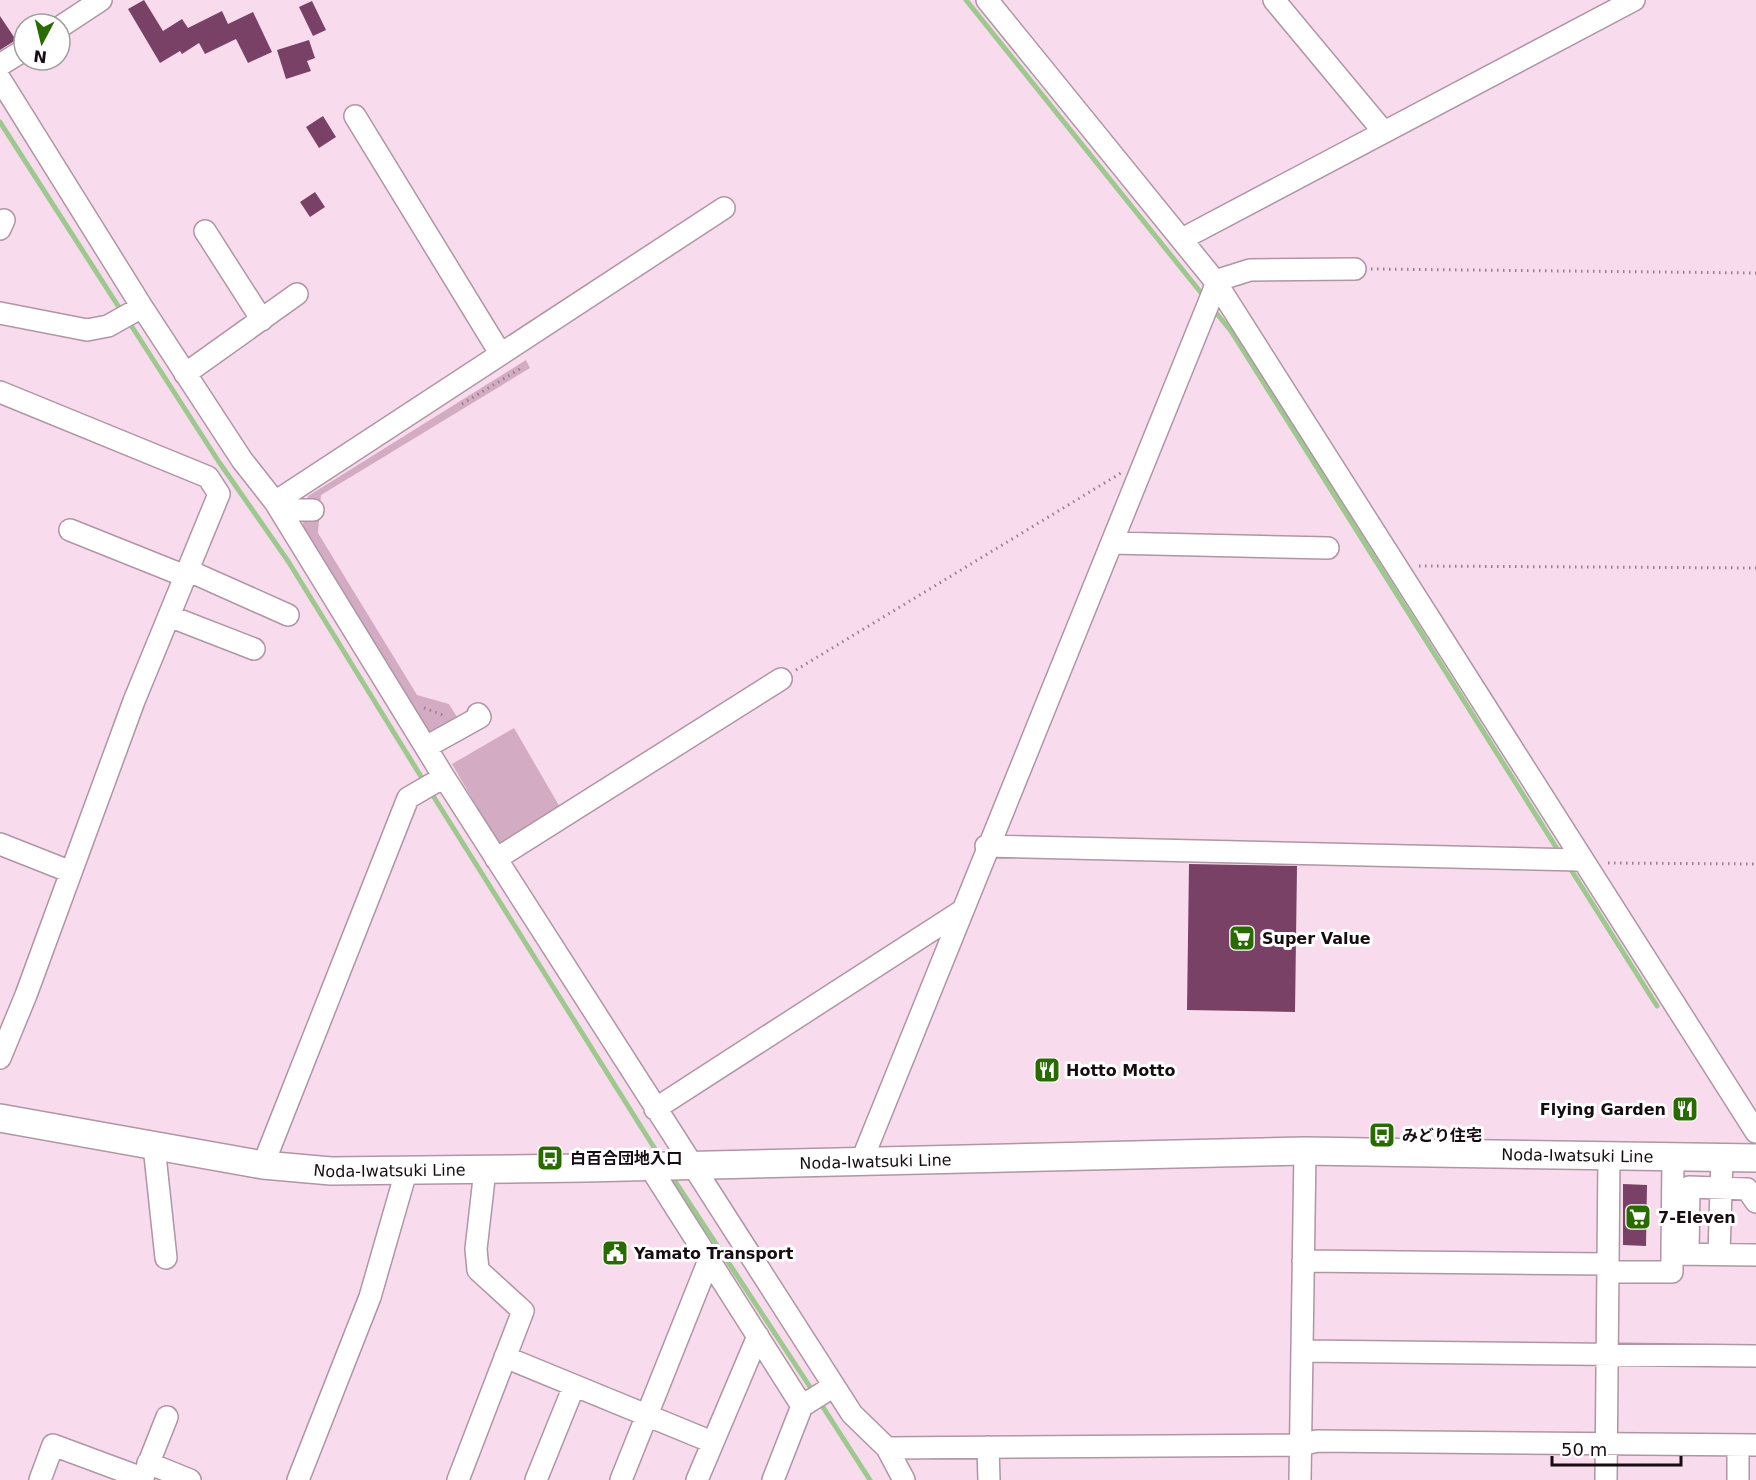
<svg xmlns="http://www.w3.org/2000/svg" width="1756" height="1480" viewBox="0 0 1756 1480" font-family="'DejaVu Sans','Noto Sans JP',sans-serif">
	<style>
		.green { fill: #d3acc4 }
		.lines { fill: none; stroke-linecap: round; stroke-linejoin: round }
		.stream { stroke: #9dc98f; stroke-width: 5 }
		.building { fill: #7a4167 }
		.minor-casing { stroke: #b095a5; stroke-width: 24 }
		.major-casing { stroke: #b095a5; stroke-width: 30 }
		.path { stroke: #96828e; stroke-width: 3; stroke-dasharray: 1.5 4.5; stroke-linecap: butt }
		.minor { stroke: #fff; stroke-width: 21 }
		.major { stroke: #fff; stroke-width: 27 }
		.labels { text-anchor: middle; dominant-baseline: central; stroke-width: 6; stroke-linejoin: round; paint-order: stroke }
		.poi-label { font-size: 16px; font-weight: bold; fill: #160c12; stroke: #fff; text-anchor: start }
		.street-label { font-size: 16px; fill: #160c12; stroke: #fff }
	</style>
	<rect width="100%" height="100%" fill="#f8dced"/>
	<path class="green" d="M526,360L530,368L321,495L318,533L417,695L449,704L460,722L428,741L301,535L308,496Z
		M514,728L561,809L499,845L452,764Z"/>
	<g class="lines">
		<path class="stream" d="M966,0L1206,299
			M0,122L122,312
			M1213,309L1231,331L1561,855
			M127,319L219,462L288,561L425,783
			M430,791L660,1157
			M1568,865L1657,1006
			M671,1175L814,1393
			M819,1401L870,1480"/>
	</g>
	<path class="building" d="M144,0L163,31L182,19L188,28L222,11L228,24L253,12L272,52L248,63L236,39L205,54L199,43L182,54L180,51L160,63L128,9Z
		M312,1L326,30L313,36L299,7Z
		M0,16L16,40L0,50Z
		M309,40L315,58L307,61L311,71L286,79L277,50Z
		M323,116L336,137L319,148L306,127Z
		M315,192L325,207L310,217L300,202Z
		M1189,864L1297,866L1295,1012L1187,1010Z
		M1623,1184L1647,1185L1646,1246L1623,1245Z"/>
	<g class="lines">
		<g class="minor-casing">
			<path id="minor" d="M987,0L1215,281L1756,1132
				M1274,0L1383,131
				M60,27L101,0
				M0,65L24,50
				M0,79L142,307L242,460L275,502L444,777L852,1414L887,1448L904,1480
				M355,116L500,353
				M0,229L4,220
				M205,231L262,320
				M1182,239L1634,0
				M0,313L87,330L108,326L142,307
				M185,374L297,294
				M0,392L208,477L219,494L134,701L26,995L0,1058
				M275,502L724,208
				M280,510H313
				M70,530L185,576
				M1112,543L1328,548
				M187,570L288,615
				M169,616L254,649
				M426,747L480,717L478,714
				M0,844L71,872
				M986,846L1579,860L1585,863
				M496,859L781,679
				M655,1109L960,912
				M154,1146L166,1258
				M1673,1157L1672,1254L1756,1255
				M862,1160C977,869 1099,581 1214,290L1215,281L1250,270L1355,269
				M263,1165L408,798L444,777
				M650,1167L802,1406
				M1688,1254L1689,1187L1747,1189L1756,1202
				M1719,1254L1722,1157
				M1303,1261L1608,1264
				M1608,1272H1672V1254
				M1302,1351L1756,1356
				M505,1357L712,1442
				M988,1447L989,1480
				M887,1448L1301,1445L1317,1441L1756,1445
				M148,1463L190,1480
				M40,1480L53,1445L142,1478
				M142,1480L167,1417
				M298,1480L370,1297L406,1172
				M458,1480L523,1311L478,1270L476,1249L485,1170
				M536,1480L574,1386
				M621,1480L709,1260
				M697,1480L758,1336
				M773,1480L802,1406L834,1386
				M1300,1480L1305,1151
				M1606,1480L1609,1156
				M1738,1480V1445"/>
		</g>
		<g class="major-casing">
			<g id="major">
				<path id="s1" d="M0,1118L263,1165L331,1171L585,1168L1305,1151L1756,1158"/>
			</g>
		</g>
		<path class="path" d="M1371,269L1756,273
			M462,404L523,367
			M1419,566L1756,568
			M796,670L1121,473
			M424,708L443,715
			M1608,863L1756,864"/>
		<use href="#minor" class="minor"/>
		<use href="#major" class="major"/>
	</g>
	<defs>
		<g id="supermarket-square" transform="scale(1.35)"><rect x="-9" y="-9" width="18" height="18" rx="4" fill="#296b00" stroke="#fff"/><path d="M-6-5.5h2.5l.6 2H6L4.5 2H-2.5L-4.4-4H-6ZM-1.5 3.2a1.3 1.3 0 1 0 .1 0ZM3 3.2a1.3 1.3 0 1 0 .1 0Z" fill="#fff"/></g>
		<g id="restaurant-square" transform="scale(1.35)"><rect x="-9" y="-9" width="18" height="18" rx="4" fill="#296b00" stroke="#fff"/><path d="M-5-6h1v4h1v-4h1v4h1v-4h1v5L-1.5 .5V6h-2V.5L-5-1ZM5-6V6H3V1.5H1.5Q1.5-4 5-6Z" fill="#fff"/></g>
		<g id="bus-square" transform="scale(1.35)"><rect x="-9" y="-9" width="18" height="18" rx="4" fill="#296b00" stroke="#fff"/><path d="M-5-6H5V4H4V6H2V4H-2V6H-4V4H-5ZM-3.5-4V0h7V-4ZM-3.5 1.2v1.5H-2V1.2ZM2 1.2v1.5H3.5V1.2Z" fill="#fff"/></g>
		<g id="civic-square" transform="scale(1.35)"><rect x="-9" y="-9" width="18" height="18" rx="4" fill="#296b00" stroke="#fff"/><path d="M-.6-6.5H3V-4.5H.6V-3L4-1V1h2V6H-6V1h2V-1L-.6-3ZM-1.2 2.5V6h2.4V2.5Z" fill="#fff"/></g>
	</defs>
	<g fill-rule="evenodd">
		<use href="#supermarket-square" x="1242" y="938"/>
		<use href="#restaurant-square" x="1047" y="1070"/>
		<use href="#restaurant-square" x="1685" y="1109"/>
		<use href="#bus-square" x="1382" y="1135"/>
		<use href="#bus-square" x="550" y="1158"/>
		<use href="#supermarket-square" x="1638" y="1217"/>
		<use href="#civic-square" x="615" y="1253"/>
	</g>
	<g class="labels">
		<g class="poi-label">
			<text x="1262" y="938">Super Value</text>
			<text x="1066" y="1070">Hotto Motto</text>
			<text x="1666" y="1109" text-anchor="end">Flying Garden</text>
			<text x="1402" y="1135">みどり住宅</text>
			<text x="570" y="1158">白百合団地入口</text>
			<text x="1658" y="1217">7-Eleven</text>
			<text x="634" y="1253">Yamato Transport</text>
		</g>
		<g class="street-label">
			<text stroke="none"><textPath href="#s1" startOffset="1582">Noda-Iwatsuki Line</textPath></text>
			<text stroke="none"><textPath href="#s1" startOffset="880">Noda-Iwatsuki Line</textPath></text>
			<text stroke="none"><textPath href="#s1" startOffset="394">Noda-Iwatsuki Line</textPath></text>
		</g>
	</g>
	<g transform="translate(42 42) rotate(187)"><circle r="28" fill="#ffffff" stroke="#a29ea0" stroke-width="1.5"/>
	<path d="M0-4.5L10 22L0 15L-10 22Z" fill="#296b00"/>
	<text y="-9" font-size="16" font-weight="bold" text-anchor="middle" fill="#160c12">N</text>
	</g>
	<path d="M1552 1456v9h129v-9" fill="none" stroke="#160c12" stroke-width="3"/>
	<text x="1561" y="1456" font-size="18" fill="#160c12" stroke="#ffffff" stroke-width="4.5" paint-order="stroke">50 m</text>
</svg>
